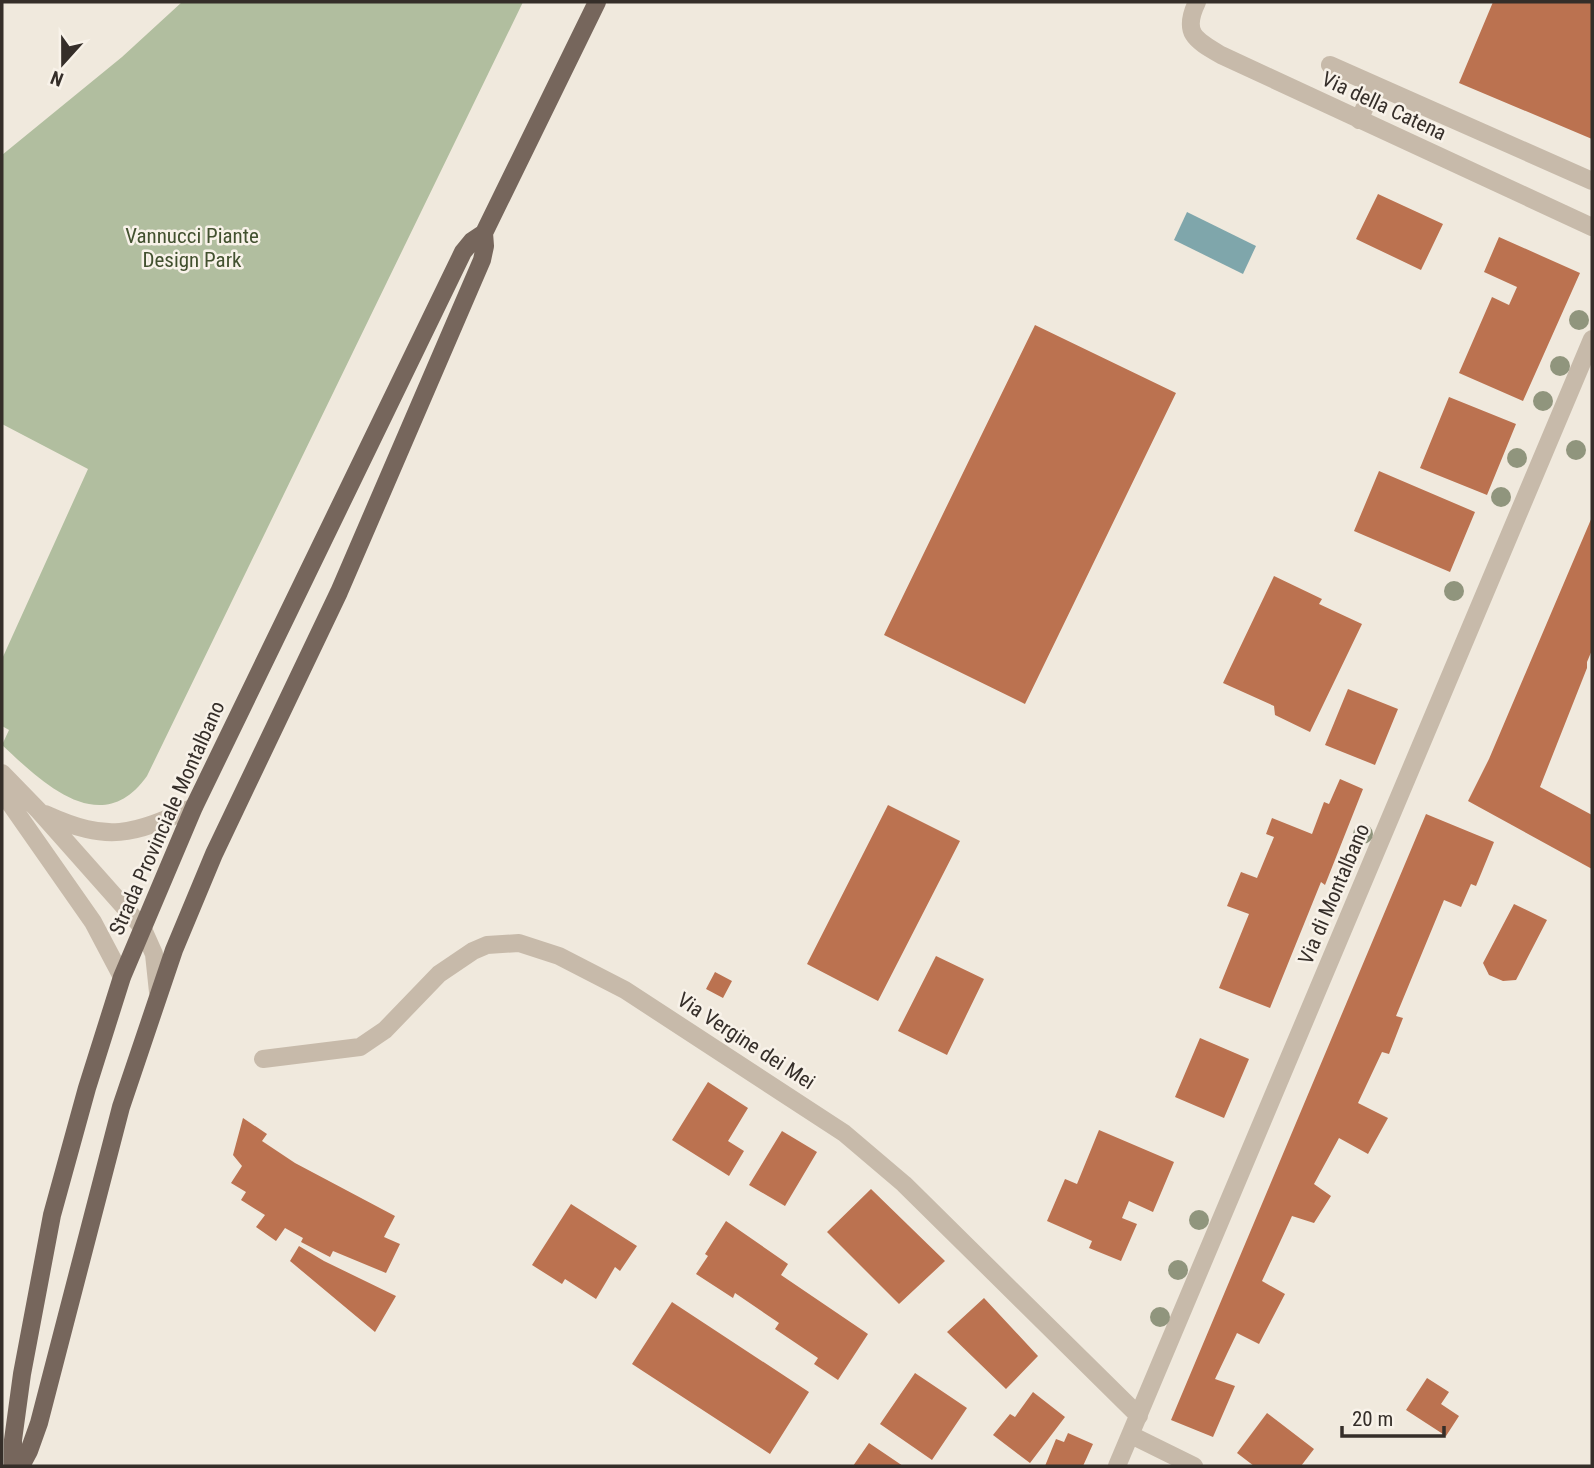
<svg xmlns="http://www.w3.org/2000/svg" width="1594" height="1468" viewBox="0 0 1594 1468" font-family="'Roboto Condensed',sans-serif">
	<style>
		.green { fill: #b1be9f }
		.water { fill: #7fa6ab }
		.building { fill: #bb7250 }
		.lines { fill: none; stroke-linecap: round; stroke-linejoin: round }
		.minor { stroke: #c7baaa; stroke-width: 18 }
		.major { stroke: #76665c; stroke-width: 18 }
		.tree { fill: #90957d }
		.labels { text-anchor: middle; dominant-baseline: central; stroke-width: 5; stroke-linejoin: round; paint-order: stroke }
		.street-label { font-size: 21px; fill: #352e29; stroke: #f8f2e9 }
		.park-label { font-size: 21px; fill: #42512f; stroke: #f8f2e9 }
	</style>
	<rect width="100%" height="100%" fill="#f0e9dd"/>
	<path class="green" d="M182,2H523L147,776C101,841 42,782 2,745L9,730L2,726V659L88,469L2,424V155L122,57Z"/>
	<path class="water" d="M1187,212L1256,246L1243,274L1174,240Z"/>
	<path class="building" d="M1493,2H1592V139L1459,83Z
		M1378,194L1443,224L1421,270L1356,239Z
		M1499,237L1580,273L1523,401L1459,373L1492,297L1509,305L1517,287L1484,272Z
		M1035,325L1176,393L1025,704L884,635Z
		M1449,397L1516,424L1487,495L1420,468Z
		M1379,471L1475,512L1450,572L1354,531Z
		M1592,517V650L1587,662V668L1540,787L1592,815V869L1468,801L1489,759Z
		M1274,576L1322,599L1319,604L1362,624L1310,732L1275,715L1274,706L1223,683Z
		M1348,689L1398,709L1375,765L1325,745Z
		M1340,779L1363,789L1325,885L1321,882L1270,1008L1219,988L1249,914L1227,906L1241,872L1257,878L1274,837L1266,834L1272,818L1312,834L1324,802L1329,804Z
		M888,805L960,841L878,1001L807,964Z
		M1426,814L1494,842L1476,886L1471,884L1461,907L1444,900L1396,1016L1403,1018L1389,1054L1382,1052L1358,1103L1388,1118L1368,1154L1339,1138L1314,1184L1331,1196L1314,1223L1292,1216L1262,1281L1285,1294L1259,1344L1237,1333L1215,1379L1235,1386L1213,1437L1171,1420Z
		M1514,904L1547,920L1516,980L1503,981L1489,975L1483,963Z
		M936,956L984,979L947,1055L898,1031Z
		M715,972L732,981L723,998L706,989Z
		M1200,1038L1249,1059L1224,1118L1175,1097Z
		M708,1082L748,1108L728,1141L744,1151L729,1176L672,1140Z
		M243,1118L267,1134L262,1141L295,1163L395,1216L384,1237L400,1244L386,1273L333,1251L330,1257L301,1242L303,1238L285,1228L276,1241L256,1227L265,1215L241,1200L246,1192L231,1183L242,1166L233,1155Z
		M1099,1130L1174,1162L1153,1212L1129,1201L1122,1218L1137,1224L1121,1261L1089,1248L1092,1241L1047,1221L1065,1179L1077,1184Z
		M782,1131L817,1152L785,1206L749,1185Z
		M871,1189L945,1261L899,1304L827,1232Z
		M571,1204L637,1246L620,1271L615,1267L596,1299L565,1279L562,1284L532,1265Z
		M726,1221L788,1264L781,1275L868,1334L838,1380L814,1364L818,1358L775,1329L779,1323L735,1293L733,1298L696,1274L708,1256L705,1254Z
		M299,1246L324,1261L396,1296L375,1332L290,1261Z
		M984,1298L1038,1356L1006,1389L947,1332Z
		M672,1302L809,1392L770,1454L632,1364Z
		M915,1373L967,1408L932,1460L880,1424Z
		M1427,1378L1449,1392L1441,1404L1459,1416L1446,1436L1406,1410Z
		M1033,1392L1065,1417L1030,1463L993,1435L1010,1414L1015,1417Z
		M1267,1413L1314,1449L1301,1466H1254L1237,1453Z
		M1068,1433L1093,1444L1083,1466H1045L1056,1439L1064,1442Z
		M869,1443L903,1466H853Z"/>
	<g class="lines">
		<path class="minor" d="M1197,2C1182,33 1195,40 1221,55L1592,227
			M1330,65L1592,181
			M1359,120L1375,85
			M2,773L39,811L142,927L154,954L158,992
			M2,792L93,922L122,977
			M45,814C109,843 131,835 194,807
			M263,1059L360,1047L385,1030L439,974L473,951L487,945L519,943L559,956L625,990L844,1133L904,1184L1139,1416
			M1131,1435L1194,1466
			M1117,1466L1592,339"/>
		<path class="major" d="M13,1466V1440L22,1374L52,1215L87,1088L122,977L194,807L463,252L472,241L484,233L597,2
			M21,1466L29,1451L39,1423L121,1107L174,950L214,854L339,592L482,260L485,246L484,233"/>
	</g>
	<g class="tree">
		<circle cx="1579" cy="320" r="10"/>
		<circle cx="1560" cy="366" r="10"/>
		<circle cx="1543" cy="401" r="10"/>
		<circle cx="1576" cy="450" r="10"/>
		<circle cx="1517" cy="458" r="10"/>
		<circle cx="1501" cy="497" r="10"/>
		<circle cx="1454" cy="591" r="10"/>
		<circle cx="1363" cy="834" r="10"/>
		<circle cx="1199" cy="1220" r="10"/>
		<circle cx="1178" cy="1270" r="10"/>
		<circle cx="1160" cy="1317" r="10"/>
	</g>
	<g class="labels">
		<g class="street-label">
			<text transform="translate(1384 106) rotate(25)">Via della Catena</text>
			<text transform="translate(167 818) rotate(-66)">Strada Provinciale Montalbano</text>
			<text transform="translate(1334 894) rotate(-67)">Via di Montalbano</text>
			<text transform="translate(746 1041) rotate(33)">Via Vergine dei Mei</text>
		</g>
		<g class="park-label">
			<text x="192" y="236">Vannucci Piante<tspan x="192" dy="24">Design Park</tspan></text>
		</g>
	</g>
	<rect width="1594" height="1468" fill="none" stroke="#352e29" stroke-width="7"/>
	<g transform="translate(63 63) rotate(201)" stroke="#f8f2e9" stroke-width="5" paint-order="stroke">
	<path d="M0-5L12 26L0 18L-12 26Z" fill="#352e29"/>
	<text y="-10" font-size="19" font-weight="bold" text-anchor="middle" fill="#352e29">N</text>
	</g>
	<path d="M1342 1426v10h102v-10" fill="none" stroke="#352e29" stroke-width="3.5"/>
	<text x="1352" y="1426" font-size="21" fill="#352e29" stroke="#f8f2e9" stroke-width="5" paint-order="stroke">20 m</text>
</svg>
